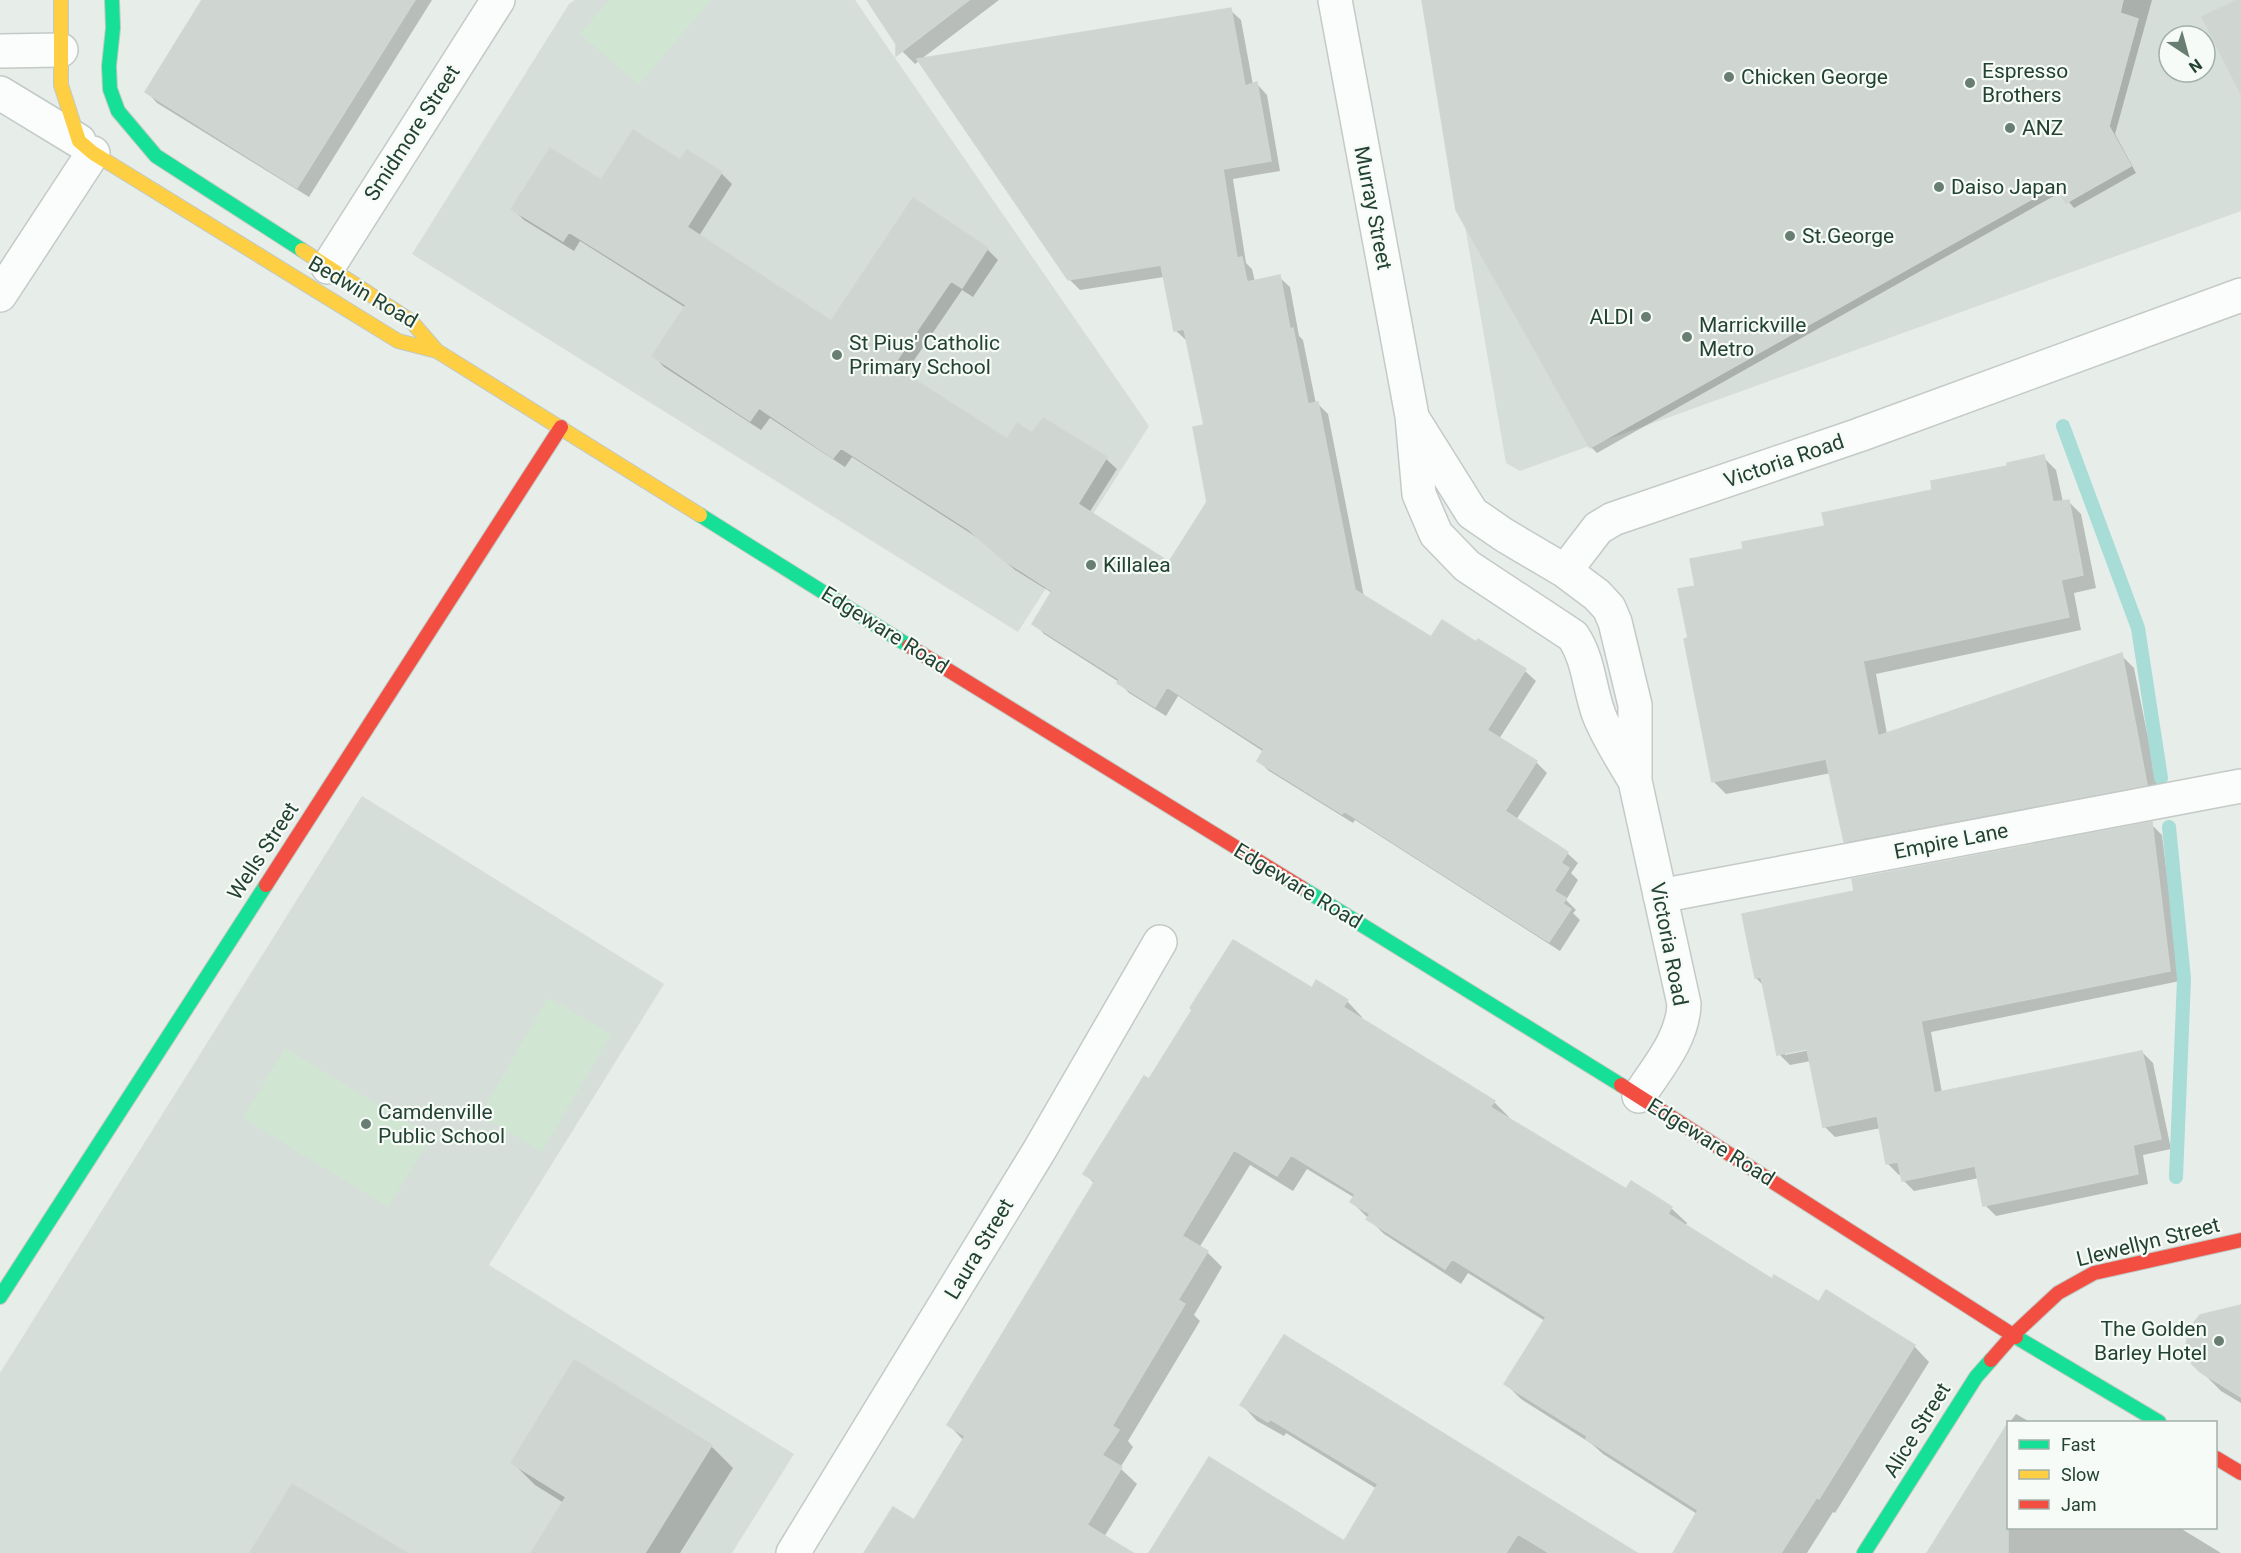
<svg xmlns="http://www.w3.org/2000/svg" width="2241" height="1553" viewBox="0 0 2241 1553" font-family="Roboto,sans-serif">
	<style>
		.built { fill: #d5ded8; fill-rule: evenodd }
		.green { fill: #d0e6d2 }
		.shadow { fill: #0003; fill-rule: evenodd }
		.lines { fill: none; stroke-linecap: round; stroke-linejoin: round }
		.stream { stroke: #a7dcd7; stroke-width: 14 }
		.building { fill: #cfd6d2; stroke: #d0d6d2; stroke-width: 1.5 }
		.street-casing { stroke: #c4cac6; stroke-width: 36 }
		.fast-casing { stroke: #c1c9c4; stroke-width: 16 }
		.slow-casing { stroke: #c1c9c4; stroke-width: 16 }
		.jam-casing { stroke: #c1c9c4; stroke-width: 16 }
		.street { stroke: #fbfcfc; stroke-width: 33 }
		.fast { stroke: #16e098; stroke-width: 14 }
		.slow { stroke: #ffcf43; stroke-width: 14 }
		.jam { stroke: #f24e42; stroke-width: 14 }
		.poi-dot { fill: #687e72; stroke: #f6fbf8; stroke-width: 2 }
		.labels { text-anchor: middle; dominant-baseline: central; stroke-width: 4.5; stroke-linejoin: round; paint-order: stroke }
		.poi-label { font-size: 21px; fill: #234232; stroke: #f6fbf8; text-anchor: start }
		.street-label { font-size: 21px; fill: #234232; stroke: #f6fbf8 }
	</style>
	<rect width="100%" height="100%" fill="#e7ede9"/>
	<path class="built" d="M575,0H855L1149,426L1018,632L412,254L569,4Z
		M1426,0H2241V211L1520,471L1506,463ZM2169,36H2205V72H2169Z
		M362,796L664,984L489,1265L794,1454L732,1553H0V1373Z"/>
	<path class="green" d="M609,0H711L639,84L580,34Z
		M548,998L611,1034L542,1152L480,1115Z
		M285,1048L431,1137L388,1207L243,1118Z"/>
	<path class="shadow" d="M204,0H432L309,197L157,103L147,92Z
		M869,0H999L920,60L1230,10L1241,20L1253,85L1257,84L1267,95L1280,171L1233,179L1246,263L1252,269L1255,282L1279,277L1290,287L1299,336L1303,340L1316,404H1318L1328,414L1364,597L1431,639L1477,644L1479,641L1525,671L1536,681L1499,739L1536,762L1547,773L1516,820L1567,853L1578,863L1571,873L1578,880L1566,900L1576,910L1573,913L1580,920L1560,951L1355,820L1353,823L1269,771L1259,761L1264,752L1178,696L1166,716L1129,693L1119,682L1044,634L1034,623L1052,593L1015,570L981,540L852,457L845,467L770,418L761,430L664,367L654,356L686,308L580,241L574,251L524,220L513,209L602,182L681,162L721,173L732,184L699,236L832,323L913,200L987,249L998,260L973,297L962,290L904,375L1008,441L1033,435L1044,420L1106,459L1117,469L1089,513L1170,564L1209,502L1206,426L1188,340H1186L1175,330L1164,277L1080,290L1069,279L920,60L915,64L902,51Z
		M1424,0H2152L2115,134L2136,173L2074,208L2061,192L1597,453L1591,447Z
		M2043,457L2056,470L2063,502L2068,501L2081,514L2096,588L2074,593L2081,630L1876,674L1887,734L2121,655L2134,668L2160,798L1859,855L1845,841L1831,773L1726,794L1713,781L1690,639L1697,587L1745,550L1826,527Z
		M2151,824L2162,835L2180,981L1931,1032L1942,1093L2142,1052L2153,1063L2171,1149L2143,1155L2148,1184L1996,1216L1985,1205L1979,1178L1914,1191L1903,1180L1902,1174L1899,1175L1888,1164L1881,1128L1835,1137L1824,1126L1811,1061L1790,1065L1779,1054L1764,986L1756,978L1856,892ZM1814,1046L1815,1049L1785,1055V1052Z
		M1312,990L1347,1001L1362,1017L1360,1020L1494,1102L1509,1117L1508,1119L1626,1191L1671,1208L1687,1223L1685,1227L1773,1281L1914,1346L1929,1362L1835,1513L1833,1512L1807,1553H1675L1697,1514L1603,1454L1592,1444L1521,1399L1506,1384L1545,1321L1468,1273L1461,1284L1384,1234L1352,1202L1355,1198L1307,1169L1293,1191L1250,1165L1199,1248L1207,1252L1222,1267L1194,1315L1200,1321L1128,1441L1133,1447L1120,1468L1137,1484L1104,1537L1130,1553H866L915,1522L964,1441L949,1425L1095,1184L1085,1174L1150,1082Z
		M2241,1306V1403L2221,1391L2201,1371Z
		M1242,1405L1635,1553H1151L1344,1543L1377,1489L1286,1433L1284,1436L1257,1421Z
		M2016,1414L2030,1422H2010Z
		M2008,1425V1528H2180L2221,1553H1944L1935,1544Z
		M711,1446L733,1468L680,1553H533L564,1503L535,1485L513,1463Z"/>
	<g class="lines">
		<path class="stream" d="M2063,426L2138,628L2161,778
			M2169,827L2184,979L2176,1177"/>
	</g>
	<path class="building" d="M202,0H415L297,188L145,92Z
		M867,0H969L896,56V44Z
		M1422,0H2123L2120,13L2138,19L2109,126L2131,166L2066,203L2055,186L1590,448L1456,210Z
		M2237,0H2241V94L2202,17Z
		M1231,8L1245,86L1257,82L1271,161L1223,169L1237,258L1242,257L1247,282L1280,275L1290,329L1293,328L1308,404L1318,402L1355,590L1431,637L1442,620L1476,642L1478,639L1526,669L1487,730L1537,761L1505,811L1568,852L1561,863L1569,868L1554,891L1566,898L1563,904L1571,909L1549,942L1344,811L1342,814L1257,761L1264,749L1167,687L1155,707L1117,683L1119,679L1032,624L1052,591L1002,559L968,529L841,448L833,458L759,408L750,421L652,356L686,305L569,232L563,241L511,209L550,148L601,180L633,130L680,160L687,150L722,172L687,227L831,321L913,198L988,248L962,288L951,281L893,366L1007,439L1017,423L1032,433L1043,418L1107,457L1078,504L1169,562L1207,502L1193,427L1204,425L1184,329L1174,331L1161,265L1068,280L917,59Z
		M2044,455L2053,502L2069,500L2083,575L2061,580L2069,617L1863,661L1878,736L2122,653L2147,785L1844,842L1826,759L1712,782L1684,639L1688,638L1678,589L1695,586L1690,559L1743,549L1742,542L1825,526L1822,513L1932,490L1931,481L2007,466V463Z
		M2152,822L2170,971L1921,1021L1934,1093L2142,1051L2161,1139L2133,1145L2138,1174L1983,1206L1975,1166L1902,1181L1898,1162L1886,1164L1877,1116L1823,1127L1807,1049L1777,1055L1761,977L1755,978L1742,914L1854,891L1852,879Z
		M1233,940L1312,988L1316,980L1348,1000L1343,1007L1495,1101L1490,1107L1626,1189L1631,1181L1655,1196L1672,1207L1668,1214L1772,1279L1774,1275L1819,1302L1826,1290L1915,1345L1819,1499L1817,1497L1781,1553H1673L1698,1510L1586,1439L1587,1436L1504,1384L1546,1317L1452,1259L1445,1269L1366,1219L1370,1214L1350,1202L1355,1194L1291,1155L1277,1176L1234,1150L1182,1236L1208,1251L1178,1300L1185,1304L1112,1426L1119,1430L1102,1455L1122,1467L1087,1525L1133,1553H864L893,1507L914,1520L965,1436L947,1425L1095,1181L1083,1174L1144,1076L1149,1079L1192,1010L1190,1008Z
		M2241,1305V1397L2200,1372L2192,1364L2186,1347L2188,1330L2200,1315Z
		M1284,1335L1637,1553H1549L1518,1534L1506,1553H1149L1209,1457L1344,1541L1378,1484L1270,1419L1268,1422L1240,1405Z
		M574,1360L712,1445L645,1553H531L566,1497L511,1463Z
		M2008,1423V1553H1927Z
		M292,1484L407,1553H250Z"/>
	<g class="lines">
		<g class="street-casing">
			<path id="street" d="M1335,0L1412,416L1419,494L1436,534L1467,566L1573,636C1589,660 1589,688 1599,715C1608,738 1623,760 1635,781
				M0,51L61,50
				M0,93L79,141
				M328,267L498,0
				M0,295L93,153
				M1415,422L1472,513L1504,535L1565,571L1597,595L1609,608L1615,622L1635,705V781L1684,1004C1683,1039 1657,1068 1639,1096
				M1565,571L1598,528L1613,519L1859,435L2241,295
				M1660,896L2241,786
				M793,1553L1039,1151L1160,942"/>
		</g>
		<g class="fast-casing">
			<path id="fast" d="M112,0L113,28L109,66L110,89L118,111L156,156L302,250
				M700,515L909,646
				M1302,888L1621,1085
				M0,1297L266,885
				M2016,1337L2159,1422
				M1864,1553L1976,1377L1991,1360"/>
		</g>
		<g class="slow-casing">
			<path id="slow" d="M61,0V85L79,141L93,153L398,341L437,351
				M302,250L411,321L437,351L700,515"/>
		</g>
		<g class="jam-casing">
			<path id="jam" d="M909,646L1302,888
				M266,885L561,427
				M1621,1085L2016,1337
				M1991,1360L2013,1335L2058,1293L2094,1273L2241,1240
				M2216,1458L2241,1473"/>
		</g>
		<use href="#street" class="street"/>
		<use href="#fast" class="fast"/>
		<use href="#slow" class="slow"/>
		<use href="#jam" class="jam"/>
	</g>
	<g class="poi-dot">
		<circle cx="1729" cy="77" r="6"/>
		<circle cx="1970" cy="83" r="6"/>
		<circle cx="2010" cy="128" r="6"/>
		<circle cx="1939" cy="187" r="6"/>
		<circle cx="1790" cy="236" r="6"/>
		<circle cx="1646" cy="317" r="6"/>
		<circle cx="1687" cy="337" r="6"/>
		<circle cx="837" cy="355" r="6"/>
		<circle cx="1091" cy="565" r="6"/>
		<circle cx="366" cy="1124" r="6"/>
		<circle cx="2219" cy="1341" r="6"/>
	</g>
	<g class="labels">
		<g class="poi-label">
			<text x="1982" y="71">Espresso<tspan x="1982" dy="24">Brothers</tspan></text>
			<text x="1741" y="77">Chicken George</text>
			<text x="2022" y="128">ANZ</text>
			<text x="1951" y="187">Daiso Japan</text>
			<text x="1802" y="236">St.George</text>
			<text x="1634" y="317" text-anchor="end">ALDI</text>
			<text x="1699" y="325">Marrickville<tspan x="1699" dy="24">Metro</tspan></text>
			<text x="849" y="343">St Pius' Catholic<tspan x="849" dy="24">Primary School</tspan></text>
			<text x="1103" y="565">Killalea</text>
			<text x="378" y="1112">Camdenville<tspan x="378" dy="24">Public School</tspan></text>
			<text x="2207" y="1329" text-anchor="end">The Golden<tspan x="2207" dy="24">Barley Hotel</tspan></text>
		</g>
		<g class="street-label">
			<text transform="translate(412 133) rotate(-57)">Smidmore Street</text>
			<text transform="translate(1373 208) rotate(79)">Murray Street</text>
			<text transform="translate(363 292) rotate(30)">Bedwin Road</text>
			<text transform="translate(1784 461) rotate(-19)">Victoria Road</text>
			<text transform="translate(885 630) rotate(32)">Edgeware Road</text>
			<text transform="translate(1951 841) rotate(-11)">Empire Lane</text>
			<text transform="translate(263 851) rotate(-57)">Wells Street</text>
			<text transform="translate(1298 886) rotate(31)">Edgeware Road</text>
			<text transform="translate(1669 944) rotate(79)">Victoria Road</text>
			<text transform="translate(1711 1142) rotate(32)">Edgeware Road</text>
			<text transform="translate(2148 1242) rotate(-14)">Llewellyn Street</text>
			<text transform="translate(979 1249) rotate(-59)">Laura Street</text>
			<text transform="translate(1917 1430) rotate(-58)">Alice Street</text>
		</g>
	</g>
	<rect x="2007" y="1421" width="210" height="108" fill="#f6fbf8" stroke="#a2b1a9" stroke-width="1.5"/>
	<rect x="2019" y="1440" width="30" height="9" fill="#16e098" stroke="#a2b1a9" stroke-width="1.5"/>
	<text x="2061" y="1451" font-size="18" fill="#234232">Fast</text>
	<rect x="2019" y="1470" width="30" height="9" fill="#ffcf43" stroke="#a2b1a9" stroke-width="1.5"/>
	<text x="2061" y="1481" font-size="18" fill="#234232">Slow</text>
	<rect x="2019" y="1500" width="30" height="9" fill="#f24e42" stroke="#a2b1a9" stroke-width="1.5"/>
	<text x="2061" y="1511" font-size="18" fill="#234232">Jam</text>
	<g transform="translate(2187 54) rotate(144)"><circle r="28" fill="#f6fbf8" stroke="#a2b1a9" stroke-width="1.5"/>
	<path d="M0-4.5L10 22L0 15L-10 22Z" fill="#687e72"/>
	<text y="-9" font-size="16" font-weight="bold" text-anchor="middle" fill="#234232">N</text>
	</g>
</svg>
